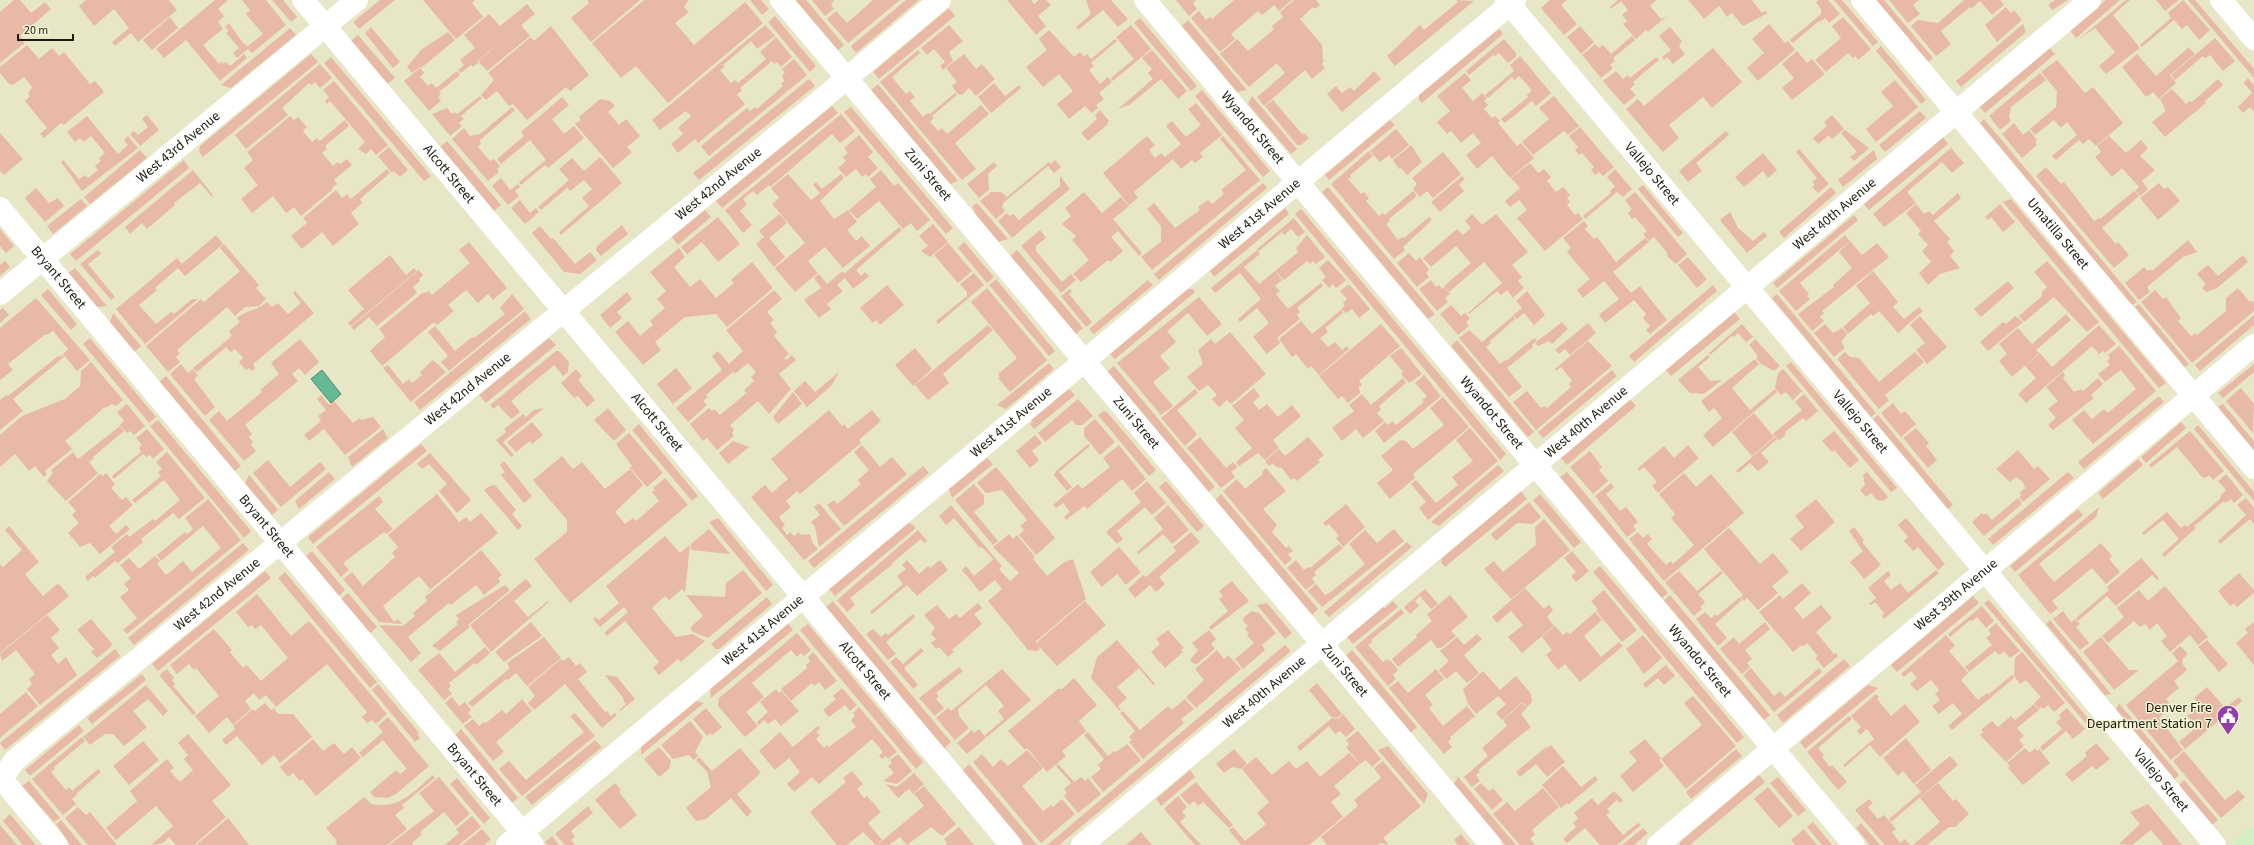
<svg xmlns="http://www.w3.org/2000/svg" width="2254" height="845" viewBox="0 0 2254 845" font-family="'Source Sans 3',sans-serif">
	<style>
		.green { fill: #e8baa5 }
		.water { fill: #66b995; stroke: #508a6d }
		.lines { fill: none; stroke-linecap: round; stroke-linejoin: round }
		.minor { stroke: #fff; stroke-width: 22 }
		.major { stroke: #d2efc2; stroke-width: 22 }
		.labels { text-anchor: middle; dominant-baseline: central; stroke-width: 3; stroke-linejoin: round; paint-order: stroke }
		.street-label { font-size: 14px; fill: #1c1c10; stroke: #f4f3d3 }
		.poi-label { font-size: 14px; fill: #1c1c10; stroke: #f4f3d3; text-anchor: end }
	</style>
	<rect width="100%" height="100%" fill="#e7e6c6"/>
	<path class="green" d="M14,0H20L31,13L45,2L51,9L20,36L25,43L0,63V12Z
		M86,0H169L177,10L138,42L131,33L115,46L112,42L129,28L114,9L94,26L79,6Z
		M215,0H228L218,9L224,16L218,22L223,29L203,45L219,64L221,62L223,64L226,62L230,66L244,54L247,58L220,81L186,40L164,58L156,49Z
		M242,0H266L286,25L252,53L248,49L237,58L233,53L239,48L226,33L229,31L225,27L229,23L243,43L248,46L263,34L246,14L250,10Z
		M272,0H283L297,17L291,22Z
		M380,0H395L359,29L353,22Z
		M423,0H475L472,3L483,17L456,39Z
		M587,0H640L591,42L571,18L589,3Z
		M644,0H689L684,7L689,12L675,23L694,45L745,2L763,23L668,103L636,66L621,78L592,43Z
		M750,0H761L769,9L762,15Z
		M795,0H806L844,45L838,50Z
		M812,0H834L831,5L834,9L825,16Z
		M873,0H900L848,43L827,19L836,11L847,23Z
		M906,0H919L856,53L851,46Z
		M1007,0H1031L1034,4L1039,0H1046L1051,5L1038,16L1046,26L1036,35Z
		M1086,0H1111L1128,19L1118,27L1103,10L1078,30L1076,27L1091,14Z
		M1176,0H1196L1193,3L1197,9L1189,16Z
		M1234,0H1292L1279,11L1274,5L1262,15L1258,11L1231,34L1235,39L1220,52L1191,18L1199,11L1206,20L1210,17L1212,19Z
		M1294,0H1316L1320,5L1315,9L1313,7L1300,19L1322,45L1323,56L1322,58L1324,61L1322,64L1325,68L1312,79L1305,70L1264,106L1257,97L1285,73L1277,63L1249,87L1220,54L1237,39L1248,51L1274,29L1272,26L1283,17L1280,12Z
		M1456,0L1474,1L1395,66L1387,56L1420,25L1424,30L1458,2Z
		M1550,0H1567L1561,5L1577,24L1564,35L1541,8Z
		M1618,0H1656L1650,6L1661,19L1667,16L1648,32L1646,30L1636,39L1623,24L1627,21L1622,15L1628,10L1621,1L1611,9L1610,7Z
		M1688,0H1752L1762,13L1765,11L1768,13L1743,26L1732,13L1727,17L1719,6L1704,19Z
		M1819,0H1828L1840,14L1829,23L1825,18L1820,22L1819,21L1793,43L1790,40L1821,14V9L1816,2Z
		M1834,0H1842L1878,42L1873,46Z
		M1876,0H1884L1933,58L1928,62Z
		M1889,0H1919L1913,5L1920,14L1908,23Z
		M1964,0H2000L2004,5L1992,15L1980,1L1971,9L1970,7L1941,31L1951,44L1936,56L1911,26L1918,20L1938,23Z
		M2055,0H2068L2052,10L2048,5Z
		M2106,0H2120L2076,38L2070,30Z
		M2126,0H2130L2113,15L2140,48L2106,74L2099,66L2115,52L2095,28L2078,40Z
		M2156,0H2179L2165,11Z
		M2183,0L2210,30L2199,40L2187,25L2182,29L2174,20L2142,47L2140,45L2171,18L2168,13Z
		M2188,0H2195L2254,69V78Z
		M527,4L535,14L477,61L478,63L473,67L471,65L461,73L458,70L464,65L460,60L475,48L464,35L489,14L500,26Z
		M2006,7L2011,13L2014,10L2022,20L1997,42L1985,25Z
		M949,8L955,16L879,79L873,72Z
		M775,16L816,66L810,72L768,22Z
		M170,17L178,28L152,50L143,40Z
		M1843,17L1871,49L1858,60L1855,56L1853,58L1848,53L1826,72L1815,60L1841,38L1832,26Z
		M1140,18L1197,86L1191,91L1134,23Z
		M1188,20L1247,90L1237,92L1182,26Z
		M1769,24L1785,43L1788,41L1795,50L1758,81L1747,68L1764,53L1752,39Z
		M2023,24L2026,32L1961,87L1956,81Z
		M521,25L530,36L487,71L478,61Z
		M765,25L775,36L757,49L751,41L723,65L725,67L720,70L731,83L735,80L738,83L766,59L760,52L776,37L792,57L781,67L777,62L774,64L772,61L740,88L742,90L737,95L745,104L698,143L695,139L678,153L671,144L683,134L678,128L691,116L686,111L660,130L652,120Z
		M949,25L963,41L949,52L953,61L943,70L940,66L945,62L934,49L927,55L921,48Z
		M1131,25L1151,49L1113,81L1111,78L1134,59L1116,37Z
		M551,26L589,75L570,91L566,87L527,120L513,104L509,106L497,91L486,100L481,95L494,80L488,73L531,37L534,41Z
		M1580,26L1594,42L1581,54L1567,37Z
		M371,27L400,62L393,68L365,33Z
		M1670,27L1682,41L1679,46L1685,54L1673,64L1667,57L1664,60L1662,57L1671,50L1659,36Z
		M290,28L296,35L231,88L221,85Z
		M1499,29L1503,34L1422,103L1419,100V95Z
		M1049,30L1074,57L1080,52L1084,57L1087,54L1091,59L1115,39L1117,41L1091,63L1094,66L1089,70L1100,84L1108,77L1112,82L1099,93L1104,99L1096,105L1098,108L1092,113L1085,106L1069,119L1057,104L1073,91L1059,74L1043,87L1026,67L1047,50L1039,39Z
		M448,32L455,40L421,68L420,67L412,73L407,67L421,50Z
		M358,35L395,78L387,84L351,41Z
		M1632,36L1635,40L1613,58L1615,61L1610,65L1613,68L1601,78L1582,55L1595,44L1599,48L1603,45L1611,54Z
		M2215,38L2235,61L2223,71L2210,55L2205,58L2203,56L2175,80L2171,75Z
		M1504,39L1516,53V57L1508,63L1499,53L1495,56L1493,55L1469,75L1466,71Z
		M27,45L39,59L52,48L59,56L64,52L90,84L95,81L104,92L64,125L61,123L44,138L40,134L47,128L25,101L30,96L28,94L32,87L24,77L13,85L9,84L0,73V67Z
		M1881,46L1926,100L1921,104L1876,51Z
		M2189,47L2195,54L2170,75L2176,83L2159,99L2153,92L2146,97L2122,67L2137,54L2156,76Z
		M1713,48L1742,82L1712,108L1703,97L1669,125L1679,138L1663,152L1626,109L1638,99L1644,106Z
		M2050,48L2055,54L1985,113L1980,107Z
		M918,50L920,53L892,77L906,94L910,91L915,97L910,101L923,117L928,113L930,114L955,93L957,95L932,116L934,118L930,122L938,131L942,128L947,134L981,105L989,114L955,143L976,169L962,180L880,82Z
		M1152,50L1187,91L1178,99L1161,79L1129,105L1118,109L1153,79L1148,73L1152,69L1142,58Z
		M1797,51L1807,63L1812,59L1825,74L1792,100L1782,88L1794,78L1782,64Z
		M311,54L318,62L203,157L199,152L200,146Z
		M964,54L976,69L982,64L995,79L976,96L969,88L962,95L958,94L952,86L957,82L946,68Z
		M1520,56L1551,93L1536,106L1532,101L1505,123L1501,119L1528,97L1527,95L1532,90L1519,76L1515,80L1512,77L1488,98L1485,95L1514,71L1510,65Z
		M331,57L431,176L424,181L324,63Z
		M1656,57L1659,60L1633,82L1635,84L1630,89L1636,95L1624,105L1603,81L1616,71L1623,79L1628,75L1630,78Z
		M794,59L807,75L709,156L701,146L747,108L750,111L755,107L757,109L783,86L781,84L784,81L782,75L785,73L782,69Z
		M2057,60L2085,93L2093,87L2123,123L2096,146L2089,139L2083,144L2079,140L2056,160L2052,156L2077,135L2067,122L2061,128L2054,120L2035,135L2030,129L2056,107L2057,91L2041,72Z
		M320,64L332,78L320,88L315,82L311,85L309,83L282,108L288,115L246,149L235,135Z
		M420,68L424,73L420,77L428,86L432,83L436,88L457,71L460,75L439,92L441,94L438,97L441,101L429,111L404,81Z
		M1374,71L1381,79L1342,112L1327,94L1336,86L1342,93L1350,87L1354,91Z
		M1465,73L1471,80L1462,88L1473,101L1482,93L1487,98L1484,101L1488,105L1484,109L1492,118L1495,116L1500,121L1498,123L1517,146L1521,143L1534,158L1510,178L1492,156L1477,169L1466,155L1481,143L1473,133L1461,143L1451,131L1447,134L1437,122L1450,111L1437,96Z
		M2040,73L2046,80L2011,107L2009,118L2011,121L2000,130L1989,116Z
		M2248,78L2254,85V111L2250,107L2243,113L2238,107L2252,93L2244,83Z
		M809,79L815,86L699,180L693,173Z
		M2218,79L2223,85L2205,101L2206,103L2165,137L2152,122L2166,111L2160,99L2172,89L2186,104L2190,101L2192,102Z
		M1895,80L1918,107L1876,142L1866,129L1893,106L1881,92Z
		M334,81L388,145L376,155L371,149L366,154L358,149L365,142L330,101L327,104L325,101L329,97L323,90Z
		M994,83L1005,96L1019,85L1021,88L991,113L978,97Z
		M878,84L958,181L950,184L871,90Z
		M1202,90L1270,171L1263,177L1195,96Z
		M480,96L482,98L461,116L464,119L459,123L462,126L450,136L432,114L447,108L452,114L455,112L457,114Z
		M1252,96L1297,149L1291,154L1248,104Z
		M1554,96L1579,126L1568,135L1564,131L1533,155L1522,142L1549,119L1539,108Z
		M562,97L569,105L552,119L564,134L574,126L584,138L548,168L545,165L521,185L519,182L546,160L530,140L501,164L497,159L524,136L521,132Z
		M600,99L610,101L615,106L608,112L619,125L626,119L640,136L627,147L632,152L613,168L575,124L581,120L579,117Z
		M1273,100L1302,134L1304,133L1309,138L1301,145H1297L1265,106Z
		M1196,103L1222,135L1200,153L1203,157L1195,163L1192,160L1181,169L1173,159L1134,192L1138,198L1129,205L1103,173L1147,136L1155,145L1149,150L1155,158L1161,153L1165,157L1181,144L1166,126L1172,121L1186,137L1201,125L1188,109Z
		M832,106L838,113L722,208L716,201Z
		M512,107L515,110L479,141L481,143L478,147L490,161L494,159L500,166L497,169L499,172L488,181L452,139L464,128L470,136L480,134Z
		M851,107L953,228L946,234L844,112Z
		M1100,110L1109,121L1107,123L1108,124L1088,141L1081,133L1097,119L1095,115Z
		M1920,111L1926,118L1885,152L1879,145Z
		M841,114L855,131L840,143L832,134L770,187L769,185L757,195L753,191L743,199L747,204L740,211L752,225L743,233L725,210Z
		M147,115L159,130L140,146L130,134L134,131L138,135L148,127L142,119Z
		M1832,115L1844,129L1832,139L1829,135L1818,144L1813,138L1827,126L1824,122Z
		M87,116L118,154L128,145L124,140L128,136L138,148L82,191L61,162L63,160L79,179L85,175L88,178L98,170L95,166L101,161L99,158L105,153L91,136L84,142L80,138L75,142L67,132Z
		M290,116L294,120L298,117L307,127L303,131L312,142L317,138L320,141L345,120L349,126L325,146L327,149L322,153L333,166L338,162L340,164L347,159L352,165L334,180L337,184L332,188L333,189L301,216L294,207L286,213L273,196L252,213L241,199L258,185L244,168L253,160L247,152Z
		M1984,119L2137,302L2132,305L1980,123Z
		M1390,120L1395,125L1329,180L1325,175Z
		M2014,123L2023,135L2029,130L2037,140L2035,142L2037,145L2022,158L2002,134Z
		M1580,127L1614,167L1603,176L1599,172L1595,175L1591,170L1594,167L1582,153L1579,155L1575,150L1578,147L1569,136Z
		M1396,129L1409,145L1392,159L1389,155L1380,162L1370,151Z
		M1845,130L1869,148L1854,161L1850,157L1857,152L1841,133Z
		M1726,131L1729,135L1696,163L1702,171L1688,182L1679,171Z
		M0,133L23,159L4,175L0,171Z
		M859,135L873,152L868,157L878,168L868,177L866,174L862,177L856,169L846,177L838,168L846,161L843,157L848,153L844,148Z
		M1223,136L1260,180L1152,270L1141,257L1161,242V226L1147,209L1154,203L1175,228L1200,210L1198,207L1208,200L1212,204L1224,194L1221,190L1246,170L1220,139Z
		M1942,136L1948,144L1869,210L1863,203Z
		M2109,136L2126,153L2141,140L2148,148L2140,156L2155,170L2142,181L2148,189L2140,196L2135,191L2139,187L2122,168L2112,177L2095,157L2101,152L2097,146Z
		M447,141L501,205L494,211L440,147Z
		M1411,145L1422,162L1407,175L1401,168L1399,169L1393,160Z
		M389,147L408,170L400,177L394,171L392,173L378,156Z
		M1951,148L1964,163L1952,173L1942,162L1907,192L1916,203L1884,227L1873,214Z
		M1799,149L1829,184L1818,193L1812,187L1815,185L1812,182L1817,178L1796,152Z
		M140,150L147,158L90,204L84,197Z
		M1874,150L1877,159L1843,187L1838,180Z
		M1369,151L1373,156L1350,175L1351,177L1348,179L1361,194L1364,192L1369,198L1366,201L1379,216L1383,213L1385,215L1413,191L1417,196L1389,219L1390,221L1386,224L1398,240L1402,237L1404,238L1429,217L1432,220L1403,247L1405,250L1394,259L1331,184Z
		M1443,152L1461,174L1433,198L1427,191L1420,197L1413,189L1417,184L1412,178Z
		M1763,153L1777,170L1768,178L1763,171L1744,187L1735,177Z
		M600,157L622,183L561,235L559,232L589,206L582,198L592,189L584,180L570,191L567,188L541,210L538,207L569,180L559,169L572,158L584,171Z
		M184,160L189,168L76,261L70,254Z
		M1055,160L1061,167L1054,173L1048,166L1004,202L1002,207L1005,211L996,219L980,201L991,192H1001L1007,197L1049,162L1051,164Z
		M994,162L997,166L988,174L989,190L979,198L967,184Z
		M1530,163L1538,173L1544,169L1551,177L1547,181L1556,192L1563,187L1570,195L1567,198L1570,202L1567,205L1575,215L1578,213L1583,219L1545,251L1517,218L1527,210L1519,200L1510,207L1505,201L1520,188L1511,178Z
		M2046,167L2061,184L2064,182L2094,221L2099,218L2100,219L2134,191L2139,196L2102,228L2116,244L2118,242L2129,255L2114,268L2036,176Z
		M387,169L390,173L360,199L362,203L351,213L359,224L333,246L322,232L302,249L291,236L307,223L303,218L336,190L342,198L347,194L351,199Z
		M1615,169L1632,189L1623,197L1617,192L1585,219L1583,216L1611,193L1610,191L1615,186L1607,177Z
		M193,170L212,194L213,198L200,183L174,203L175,205L147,229L142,223L130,234L125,227Z
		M881,170L894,186L898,183L930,220L917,231L911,223L903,229L879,201L857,219L849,210L876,187L870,179Z
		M788,174L811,200L820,193L813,185L816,182L822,189L841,174L844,178L820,201L834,219L848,210L857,222L847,230L856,241L862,236L870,246L843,268L825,247L808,261L818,273L795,292L775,268L805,243L772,204L779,198L771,188Z
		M1060,176L1070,189L1012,238L998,221L1007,213L1010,216L1013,214L1019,220L1060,186Z
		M1462,176L1465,179L1459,184L1464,191L1440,212L1431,202Z
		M501,178L510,190L518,184L520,187L515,191L519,196L508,205L492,186Z
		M1263,183L1267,188L1159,280L1154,274Z
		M2159,183L2164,189L2168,187L2180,201L2158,220L2140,198Z
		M1643,185L1683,233L1678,237L1638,189Z
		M1328,187L1435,314L1428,319L1322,192Z
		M1831,187L1836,193L1784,238L1779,232Z
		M36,188L49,203L58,198L64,206L45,222L25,198Z
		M1084,192L1102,213L1121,197L1129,206L1113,219L1142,253L1139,256L1118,231L1111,237L1123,251L1110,262L1108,260L1081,282L1073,274L1089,260L1072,240L1076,236L1062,224L1071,216L1065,208Z
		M1635,192L1687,254L1676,264L1667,256L1668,254L1654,237L1649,241L1643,234L1647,231L1635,217L1632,219L1628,213L1632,209L1625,200Z
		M1958,193L1961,198L1934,221L1950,239L1947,242L1954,251L1950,256L1960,268L1940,274L1928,285L1919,273L1931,262L1922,251L1928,245L1918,234L1921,231L1906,213L1916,204L1924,214L1929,211L1933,215Z
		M81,199L87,206L53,234L47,226Z
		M2011,199L2166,383L2159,388L2003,202Z
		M520,200L530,213L536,208L539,212L525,224L511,208Z
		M977,203L1008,239L998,242L974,212L975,211L972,207Z
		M2000,204L2015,222L2003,232L1991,217L1988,220L1985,217Z
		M1285,208L1289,214L1214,277L1210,271Z
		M1301,209L1506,454L1500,460L1295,214Z
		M705,210L711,217L678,245L672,237Z
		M1730,212L1738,228L1753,241L1764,232L1767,236L1747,253L1720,220Z
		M779,214L787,223L769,238L785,257L774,267L756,244L764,237L759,231Z
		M1472,214L1482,225L1496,214L1528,252L1512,265L1522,277L1518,281L1524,288L1513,298L1507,290L1501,295L1497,291L1469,314L1468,313L1502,283L1484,262L1449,292L1444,286L1471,263L1456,246L1431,267L1423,258L1457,229L1463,235L1471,228L1465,221Z
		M1854,215L1858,220L1777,288L1773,283Z
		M718,217L740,244L718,262L702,242L687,254L681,247Z
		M1294,218L1305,232L1298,237L1291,229L1284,235L1282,232L1259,251L1257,249Z
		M1584,221L1588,226L1585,229L1594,239L1597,237L1616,262L1645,238L1649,242L1613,272L1631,293L1640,286L1667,320L1650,334L1646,330L1650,326L1643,318L1646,314L1634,300L1605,323L1599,315L1619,299L1604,281L1583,298L1577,290L1590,279L1567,252L1571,248L1563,238Z
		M933,224L948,242L930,257L921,251L928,246L919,236Z
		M622,225L628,234L601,256L596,250L597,246Z
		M540,226L551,239L553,238L575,264L590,252L597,260L580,274L564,272L532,233Z
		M899,227L902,230L856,270L861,276L865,272L869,276L853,289L845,278L837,285L843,291L827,304L831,309L819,318L804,300L821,288L814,278L819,274L827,284L841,272L845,273Z
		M0,229L14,246L6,253L0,246Z
		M1040,230L1046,238L1036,246V251L1062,282L1071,274L1076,280L1061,293L1021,246Z
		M216,235L223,244L185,276L178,268L155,288L157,290L139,305L156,324L171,312L174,314L192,299H198L145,344L116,309L177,258L182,264Z
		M1307,235L1325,257L1316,264L1313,261L1310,264L1307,261L1284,280L1275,271L1298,252L1296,248Z
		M1845,235L1850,241L1800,283L1809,294L1807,296L1810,299L1796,311L1779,291Z
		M2188,240L2197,252L2183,257L2147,287L2150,292L2139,300L2125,283L2144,267L2148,271L2150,269L2152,271Z
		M1850,241L1862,255L1877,243L1889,257L1822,311L1824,313L1820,317L1824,321L1812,331L1798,314L1834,287L1833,285L1852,268L1839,252Z
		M469,242L507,288L493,300L488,294L478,303L466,290L448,305L454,311L437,325L434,322L382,366L370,351L385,337L379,329L421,294L429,291L432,295L470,263L459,250Z
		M964,242L994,277L987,283L958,248Z
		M948,243L972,271L958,283L934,255Z
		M224,244L259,285L256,288L266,299L259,306L245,307L235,316L227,307L177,350L180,353L176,357L180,362L168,372L146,346L201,299L204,302L240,271L220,248Z
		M679,248L685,257L674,267L690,287L700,279L716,298L734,283L731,280L752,262L773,288L727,327L716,314L685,317L655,342L661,350L643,365L615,332L628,321L640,336L653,325L650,321L665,308L657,299L666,291L650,272Z
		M98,250L101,254L88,264L115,297L111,300L80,264Z
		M1017,250L1083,328L1076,334L1010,256Z
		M1257,250L1260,254L1244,267L1259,284L1275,271L1282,280L1275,286L1280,291L1276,294L1288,309L1321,283L1323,286L1297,308L1300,312L1297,315L1300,319L1277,338L1280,343L1267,354L1253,337L1269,323L1257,308L1240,322L1238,319L1261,299L1240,273L1215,293L1211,288Z
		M1409,253L1416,261L1420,257L1429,270L1426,273L1429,277L1417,287L1397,263Z
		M390,255L406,275L414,268L417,271L351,326L348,323L364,309L348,290Z
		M2243,255L2248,262L2217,288L2206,292L2202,288L2206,284L2197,274L2208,265L2218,276Z
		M1688,257L1707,279L1697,288L1678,265Z
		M1328,260L1346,280L1336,288L1333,284L1329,288L1322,280L1326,277L1319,268Z
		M5,261L10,267L0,276V265Z
		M2047,261L2099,322L2087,332L2054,297L2024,322L2019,316L2042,296V292L2047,287L2034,272Z
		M75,268L107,306L97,307L68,273Z
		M419,270L423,275L419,279L420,281L413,287L417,293L377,326L369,317L354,330L351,327Z
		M1873,271L1898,302L1893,307L1904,319L1919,307L1923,311L1898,333L1879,311L1873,316L1871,314L1848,334L1843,327L1870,303L1856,286Z
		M974,273L984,285L938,324L936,321L967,296V292L960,284Z
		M996,279L1055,351L1049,356L989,285Z
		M1148,280L1153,285L1094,334L1089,329Z
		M1431,280L1436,287L1439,285L1442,289L1444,287L1450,294L1445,298L1448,302L1437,311L1419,289Z
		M2008,281L2014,288L1981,317L1974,309Z
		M1349,284L1370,309L1359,318L1352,309L1346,313L1341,309L1345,306L1343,303L1347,299L1340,291Z
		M887,285L904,305L880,325L876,320L873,323L860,308Z
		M1713,285L1717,291L1634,362L1629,356Z
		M987,288L1047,360L1010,392L998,378L1000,377L998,374L1017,358L971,302Z
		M2238,288L2249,301L2254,302V311L2192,363L2141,302L2155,290L2163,299L2166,297L2181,318L2178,321L2191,336L2195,333L2197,335L2226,311V298Z
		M48,289L77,324L71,330L41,295Z
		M1070,289L1072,291L1069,294L1092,322L1086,327L1061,296Z
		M1188,289H1193L1195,292L1115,359L1110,354Z
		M774,290L782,299L767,312L774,320L770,323L777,332L774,336L789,354L784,358L786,360L746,393L744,390L754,381L751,377L756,372L748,363L735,374L733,372L706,395L708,397L703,401L707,405L688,422L676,408L722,370L712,356L718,351L729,364L743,351L726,330Z
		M295,291L314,313L253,364L255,368L252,371L249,368L246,370L239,362L243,358L235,349L231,352L226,347L197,372L193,368L232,336L229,331L240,322L237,318C248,309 257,311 267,302L272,307L278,303L288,314L301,303L293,293Z
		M1527,291L1545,315L1534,325L1524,313L1517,319L1513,315L1522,308L1516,301Z
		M627,292L632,299L617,312L622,318L610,328L600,315Z
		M512,294L524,309L449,371L441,362L448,356L428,332L435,326L455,351L472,337L474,338L505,314L500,308Z
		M1777,294L1876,413L1871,417L1772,298Z
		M1199,297L1222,324L1207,336L1188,313L1167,331L1176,342L1160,356L1170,368L1153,382L1173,406L1161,415L1117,363Z
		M36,298L90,360L77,371L63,354L68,349L53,331L47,335L46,334L8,364L13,370L0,380V328Z
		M2139,304L2189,364L2185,367L2135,307Z
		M1451,305L1461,316L1465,313L1470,318L1466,322L1469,326L1458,335L1440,314Z
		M3,308L9,315L0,323V310Z
		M1341,310L1343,313L1325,328L1328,332L1320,338L1328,347L1335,342L1342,350L1347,346L1349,349L1319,375L1311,366L1308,369L1296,354L1292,357L1279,339L1301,321L1312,334Z
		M525,311L531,319L420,410L414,402Z
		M1734,312L1740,319L1671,376L1666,370Z
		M113,313L141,346L134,352L110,322Z
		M2066,314L2071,320L2036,350L2039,353L2012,377L1999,361L2007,354L1999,344L2018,328L2032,344Z
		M2254,315V325L2200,371L2195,365Z
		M1513,316L1515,319L1490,341L1491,343L1486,347L1500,364L1505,360L1506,361L1534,338L1537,340L1532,345L1533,347L1507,368L1522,387L1509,397L1459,338L1469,330L1482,342Z
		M1920,316L1947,347L1927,364L1916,350L1925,343L1910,325Z
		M2015,316L2023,322L1988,351L1980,342L2003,322L2006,324Z
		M1562,322L1568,329L1552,344L1549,341L1538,346L1535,343Z
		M1588,323L1596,333L1570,355L1565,349L1559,354L1555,350Z
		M1381,324L1400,346L1359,381L1362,385L1359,387L1360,393L1348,403L1342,396L1338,399L1319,376Z
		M1742,324L1753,337L1746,342L1738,333L1734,337L1732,336L1710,355L1709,353Z
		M1825,324L1833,333L1842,328L1847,334L1841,342L1845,348L1834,357L1814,333Z
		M988,325L993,330L943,374L949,383L928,400L915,385Z
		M2099,325L2116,344L2105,353L2103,351L2099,354L2092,346L2026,403L2018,394L2036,378L2025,366L2040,353L2052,367Z
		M1230,332L1266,374L1231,404L1227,400L1219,407L1212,399L1217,395L1208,385L1199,391L1187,377L1203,364L1198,350L1211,339L1215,344Z
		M90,338L156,417L149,423L83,344Z
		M549,338L556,345L486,403L479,395Z
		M300,339L319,362L305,375L299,368L292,374L298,381L245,425L252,434L249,437L253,442L251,445L256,451L244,461L209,420L219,411L227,421L262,392L260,390L279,374L271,363Z
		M1755,339L1780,366L1774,371L1761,364L1756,358L1758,356L1749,345Z
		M1457,340L1534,432L1528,437L1452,347V345Z
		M1588,341L1612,366L1536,430L1513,402L1527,391L1541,408L1545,406L1547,408L1571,387L1569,384L1572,381L1561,367L1556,371L1555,369Z
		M2119,346L2156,391L2093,444L2072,420L2084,410L2092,419L2104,409L2108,413L2136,389L2121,370L2105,382L2098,374L2110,365L2107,361L2110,358L2108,355Z
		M915,348L932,369L913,386L895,365Z
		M1401,348L1422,374L1409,383L1401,374L1403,372L1390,356Z
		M556,351H559L569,362L568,372L563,376L554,365L511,401L520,412L511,419L498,405L493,409L490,405Z
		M1845,352L1850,357L1859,358L1879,382L1915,352L1924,362L1885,395L1889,400L1879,409L1837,359Z
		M62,355L64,357L13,399L23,411L0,430V400L6,395L8,396L58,356L59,357Z
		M792,355L796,360L779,374L791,389L769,414L758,401L730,425L734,430L732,433L734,436L717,450L707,438L703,441L690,424L709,408L712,411L714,409L720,415Z
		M1708,355L1710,357L1698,367L1710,381L1722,380L1704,394L1690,393L1678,380Z
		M1755,359L1759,364L1732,388L1750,410L1775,389L1777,392L1713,447L1703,435L1722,418L1714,408L1709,412L1701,401Z
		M433,360L446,372L411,402L383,368L388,365L403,384L409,379L412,383L422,375L420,372Z
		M91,362L123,400L116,406L112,404L106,408L105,407L65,441L72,449L45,471L47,474L44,477L35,466L29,471L15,454L0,467V435L22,416L65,399L80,386L81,371Z
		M1791,362L1897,488L1891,492L1786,366Z
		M1049,363L1054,369L1006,409L997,405Z
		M181,364L188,373L193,369L198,375L194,379L215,407L205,416L170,374Z
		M2254,364V372L2223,398L2218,393Z
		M1114,366L1215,487L1208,492L1107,372Z
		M676,368L692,388L673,404L657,384Z
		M576,369L582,376L578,380L595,400L587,407L578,396L574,398L561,383Z
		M1783,369L1802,391L1793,400L1786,392L1781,395L1775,388L1778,373Z
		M1612,370L1617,376L1543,438L1538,432Z
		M839,372L831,386L807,407L794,391L805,381L815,392Z
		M2063,372L2065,375L2063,378L2074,392L2081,389L2083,391L2098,378L2103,384L2091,395L2094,398L2053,430L2048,425L2056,418L2048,409L2058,401L2046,387Z
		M1424,375L1441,396L1384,443L1375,431L1385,422L1388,425L1392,421L1396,425L1424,402L1422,400L1427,396L1415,383Z
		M166,376L241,466L235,471L159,382Z
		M1403,378L1406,383L1379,406L1381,410L1377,413L1384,421L1363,438L1356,429L1342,441L1332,428L1354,411L1349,405L1362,394L1371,405Z
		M1254,388L1260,396L1253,402L1259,410L1267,404L1278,417L1292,405L1301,416L1273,440L1279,448L1265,460L1258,453L1239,466L1236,462L1252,448L1235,428L1244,420L1232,406Z
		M2241,388L2254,404L2253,433L2226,401Z
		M1069,389L1075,395L1034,429L1030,424L1033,422L1031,420Z
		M1195,389L1198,393L1177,410L1197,434L1185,446L1161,418Z
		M793,392L802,404L778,424L773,417Z
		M1804,394L1818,411L1806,421L1803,418L1785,432L1786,434L1779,441L1773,434L1802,410L1795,402Z
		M321,395L329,405L334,401L353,423L360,418L361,420L373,417L381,427L345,455L324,429L309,441L304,435L321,421L318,416L326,410L317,399Z
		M2159,396L2164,402L2084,469L2078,462Z
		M1443,397L1469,427L1413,474L1415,478L1390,499L1377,483L1393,470L1381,456L1400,440L1406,441L1413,449L1444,425L1430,408Z
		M1078,399L1093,416L1082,425H1076L1072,420L1045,442L1038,433Z
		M1630,399L1636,406L1567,465L1561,458Z
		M1893,403L1901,414L1905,411L1916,424L1901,437L1881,413Z
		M127,404L145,426L134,435L130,431L127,433L120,425L124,421L117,412Z
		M2223,404L2254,441V450L2218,407Z
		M544,408L503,442L514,455L511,457L496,440L506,432L504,429L523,414L526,417L534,410Z
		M608,408L626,430L614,441L594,420Z
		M829,410L842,426L844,424L848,429L872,410L881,421L859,440L861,443L800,494L797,491L786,501L791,507L779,517L785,525L782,528L787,535L790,532L794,536L799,532L801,535L810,534L812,542L818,549L804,560L751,497L765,485L772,493L788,479L771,459Z
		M1104,411L1107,412L1156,470L1149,476L1098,415Z
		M1754,413L1774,437L1752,456L1732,432Z
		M1878,415L1953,505L1948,509L1873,419Z
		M1095,419L1115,442L1100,455L1084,436V428Z
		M158,420L251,531L244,538L150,426Z
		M532,422L543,435L532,444L530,441L516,452L507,442Z
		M2181,422L2186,428L2146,463L2141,457Z
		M639,424L698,496L692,501L632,430Z
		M2198,425L2254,492V501L2194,429Z
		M120,426L124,431L93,457L94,458L89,462L98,473L66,501L47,481L53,473L51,470L73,452L78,459Z
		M1470,428L1498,461L1428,520L1419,508L1426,502L1411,484L1416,480L1436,503L1458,485L1452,477L1473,461L1456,440Z
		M1916,428L1929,443L1926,446L1937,460L1928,468L1903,438Z
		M147,429L164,449L153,459L150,455L147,457L143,454L114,479L112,476L141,452L139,448L142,445L136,438Z
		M383,429L388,438L352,467L348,457Z
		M1834,431L1859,460L1850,468L1834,450L1832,452L1822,441Z
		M2190,431L2224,471L2213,480L2209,475L2205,478L2202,477L2177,447L2151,468L2149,465Z
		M629,433L663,473L647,487L630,468L632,466L616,444Z
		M1035,435L1042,443L1032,451L1039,460L1030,468L1016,451Z
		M1200,437L1226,468L1233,462L1238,467L1231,472L1235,477L1221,488L1187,448Z
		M1308,437L1324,455L1318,460L1320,462L1297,481L1294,478L1291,480L1282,468L1276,467L1273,463L1269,466L1265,461L1279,449L1285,456Z
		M1775,437L1777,439L1761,453L1769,462L1758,471L1750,463L1738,473L1736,471Z
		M733,441L749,447L728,464L719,453Z
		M421,444L427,451L313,544L308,537Z
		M1088,444L1090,446L1059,472L1072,487L1067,491L1054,475L1056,471Z
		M862,445L880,467L892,457L907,474L844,526L827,505L834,500L837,504L861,484L858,480L869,470L854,452Z
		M1119,445L1146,479L1132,491L1122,479L1087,509L1084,506L1066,520L1064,517L1070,512L1063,503L1056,508L1053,505L1078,484L1082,489L1110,467L1103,458Z
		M1688,445L1699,458L1658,493L1652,486L1657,482L1644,467L1639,471L1637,469L1664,446L1674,458Z
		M2018,450L2034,469L2038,466L2050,479L2023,502L2019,497L2022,495L2019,493L2025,488L2023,482L2016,477L2010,482L1996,469Z
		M1590,451L1602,467L1599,470L1608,481L1593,494L1570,467Z
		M167,452L205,498L179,519L173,513L141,539L143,542L118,563L115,561L95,578L93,576L88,581L85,577L115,552L111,547L127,534L129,537L153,519L155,521L180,500L164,480L135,503L132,500L161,476L158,472L162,469L156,462Z
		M430,453L471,500L457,513L439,491L447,484L429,464L422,469L417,464Z
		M562,456L573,469L582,462L605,489L630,469L643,485L615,512L625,524L633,518L636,521L659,501L652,492L655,490L653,488L665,478L688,505L570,603L534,559L567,532V520L533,480Z
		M987,458L993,464L952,498L949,489Z
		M2138,459L2143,465L2103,499L2098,493Z
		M268,460L290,487L320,462L326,469L281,507L253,473Z
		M504,461L532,496L524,503L501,475L505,472L500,465Z
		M1498,465L1504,471L1439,526L1431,522Z
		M923,466L929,473L814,568L808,561Z
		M996,467L1055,538L1036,555L1019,535L1024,530L1020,526L1027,520L1002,490L986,493L977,483Z
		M1266,468L1286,491L1263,509L1277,525L1272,532L1286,548L1289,546L1293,551L1288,554L1292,559L1285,565L1223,491L1237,479L1245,489L1263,474L1262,472Z
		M329,472L335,479L299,509L295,501Z
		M1567,472L1668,593L1662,598L1560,477Z
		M1867,472L1888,497L1883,501L1877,500L1871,493L1866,497L1860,490L1865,485L1863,475Z
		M2068,472L2074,478L1993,545L1988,539Z
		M106,473L115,484L111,488L122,500L126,497L133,505L109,526L116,534L126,525L130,529L100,554L90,543L80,547L68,533L79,523L72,515L76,511L68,502L100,474L103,476Z
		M1684,473L1696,487L1711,474L1744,513L1664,581L1629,539L1638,532L1643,538L1648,534L1652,539L1647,544L1666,565L1671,561L1673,564L1694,545L1671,518L1675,514L1659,494Z
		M2226,474L2243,495L2234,503L2231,499L2225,503L2224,501L2197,524L2194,526L2196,528L2164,557L2162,554L2179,539L2163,520L2144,535L2142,533L2167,512L2181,528L2185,525L2187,527L2221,498L2220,496L2226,490L2218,481Z
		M249,475L278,510L272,515L245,483Z
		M1147,481L1166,503L1152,515L1145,507L1117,531L1123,539L1117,544L1106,532L1141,502L1134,493Z
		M1166,481L1204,526L1197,532L1159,487Z
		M1611,483L1614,487L1606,494L1620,511L1626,507L1638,522L1633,526L1636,530L1627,537L1595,496Z
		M974,484L984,496V504L974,512L998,541L993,545L955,500Z
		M495,485L516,510L512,514L522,526L518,530L484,490L490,486Z
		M1521,491L1527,499L1445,567L1441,562L1442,558Z
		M437,494L459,522L466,517L470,522L481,513L498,533L424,595L430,589L419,576L383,606L394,622L398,619L402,624L379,622L343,579L352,572L363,586L395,557L392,553L398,547L388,535Z
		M1221,494L1318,609L1312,615L1215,500Z
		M1540,494L1581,542L1574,548L1533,500Z
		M379,496L383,502L375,509L393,529L386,534L384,532L343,563L349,570L341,577L316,547Z
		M2018,498L2022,504L1984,536L1972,522L1982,513L1984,515L1986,513L1992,520Z
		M2246,498L2254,508V524L2250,519L2220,544L2218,541L2246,515L2237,505Z
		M208,499L241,540L127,634L123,630L137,618L120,597L129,590L124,584L131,578L120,565L129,558L139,569L155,556L160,561L157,564L166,575L183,561L192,572L221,548L203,526L161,561L157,555L185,532L187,534L193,529L185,518Z
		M1816,499L1835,522L1801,551L1790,539L1804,527L1795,516Z
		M1529,502L1541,517L1533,524L1517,523L1496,541L1491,534Z
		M819,503L841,529L819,547L815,527L811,522L820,515L814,507Z
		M1346,504L1365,527L1343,547L1336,538L1339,536L1329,524L1326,526L1323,523Z
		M951,505L995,558L993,559L982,547L980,548L954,518L946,525L939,516Z
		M1168,505L1189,530L1172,544L1163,534L1139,554L1137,552L1163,529L1154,518Z
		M2099,507L2096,517L2039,564L2054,582L2101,543L2112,556L2109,559L2120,572L2106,584L2092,568L2052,601L2058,608L2050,614L2018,575Z
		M2078,509L2083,515L2015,572L2010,566Z
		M718,518L773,585L766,591L709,522Z
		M1906,518L1945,564L1938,570L1918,547L1913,551L1904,541L1908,537L1898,525Z
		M1544,519L1570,550L1511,599L1484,569L1494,561L1503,572L1536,545L1535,527Z
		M908,523L912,524L916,528L835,596L829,589Z
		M9,526L39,562L25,574L43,596L57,584L60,585L69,596L0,653V564L3,567L22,550L5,530Z
		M1854,527L1864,540L1862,542L1881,565L1864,579L1850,562L1863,551L1849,531Z
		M1729,528L1760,564L1773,553L1789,572L1772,586L1778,593L1758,610L1747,598L1744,601L1741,597L1743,595L1704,549Z
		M709,529L730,554L691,550V544Z
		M1394,529L1404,541L1322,607L1308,591L1316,584L1325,595L1331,592L1365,564L1349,544L1365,530L1377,543Z
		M918,530L927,541L924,543L921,539L892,563L893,564L850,598L855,605L847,612L837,600Z
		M1191,532L1200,542L1159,577L1165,584L1156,592L1150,585L1135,598L1128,589L1143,575L1146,577L1176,551L1173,547Z
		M1009,534L1013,539L1017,535L1035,557L1033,559L1047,576L1063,563L1073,559L1086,599L1035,642L1040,648L1037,651L1028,650L988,601L1002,589L995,580L980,592L962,570L966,566L974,576L995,558L1002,566L999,569L1010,581L1019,573L993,547Z
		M665,536L680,553L690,545L685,593L682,589L669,600L665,596L652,608L676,637L693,634L705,641L681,662L678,659L659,675L653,668L659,662L625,621L607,636L604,633L628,612L624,607L600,627L593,619L596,617L599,620L619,603L606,586Z
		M1407,542L1412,547L1329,617L1324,612Z
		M243,543L249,550L134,645L128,638Z
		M1339,544L1343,548L1314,572L1316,575L1312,578L1315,583L1306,590L1287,568L1296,560L1304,570L1308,567L1310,568Z
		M1119,547L1141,572L1126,585L1117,574L1102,587L1090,572Z
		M481,550L502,575L498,578L500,582L484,595L476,585L451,605L449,603L408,637L421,653L411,662L379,625L403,626L415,616L413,613L427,601L425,597Z
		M312,551L345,590L339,596L306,556Z
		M1572,551L1589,571L1576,582L1571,576L1576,572L1564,558Z
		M2141,558L2159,578L2157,580L2152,575L2116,606L2107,596L2078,621L2076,618L2109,590L2107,587Z
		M907,560L919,574L928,566L930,568L940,560L948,570L917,596L907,585L872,614L870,612L903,584L897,576L906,569L902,565Z
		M1600,566L1744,737L1737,743L1593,572Z
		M743,570L762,593L708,638L693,632L690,628L703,616L686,595L725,597L726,583Z
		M1936,570L1939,573L1884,619L1882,616L1884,613L1875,602L1871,605L1869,604L1876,598L1868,588L1888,571L1891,575L1884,581L1891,590L1900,583L1908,593Z
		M265,571L271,578L158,671L152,664Z
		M1679,571L1697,591L1721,571L1723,573L1698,594L1705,602L1700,607L1702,609L1694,616L1665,582Z
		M285,572L377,682L370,688L278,578Z
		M2239,573L2254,590V593L2237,607L2234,603L2230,606L2218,591Z
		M526,579L532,586L514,601L528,617L548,601L549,602L491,652L470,625Z
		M1232,581L1249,601L1211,630L1209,627L1228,611L1219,599L1223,596L1219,591Z
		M1802,583L1811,593L1794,608L1803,619L1821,605L1832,618L1816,632L1834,654L1836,653L1838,656L1824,668L1815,658L1818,656L1807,643L1804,646L1802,645L1793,652L1759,612L1780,595L1783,599Z
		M505,585L510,590L468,625L470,627L440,651L432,646L458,624L456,622L459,619L456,615Z
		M2165,586L2208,637L2198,645L2190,635L2170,652L2161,641L2167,636L2157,623L2150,630L2145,624L2140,627L2134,621L2108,643L2102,636L2124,617L2117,608L2139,590L2148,601Z
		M1525,588L1544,609L1549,605L1553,610L1547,617L1554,626L1522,653L1508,637L1523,625L1511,611L1497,623L1492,617Z
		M1425,589L1438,604L1431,609L1420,596L1415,601L1419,606L1410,614L1404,607Z
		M1604,590L1637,630L1622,642L1596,611L1598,609L1591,601Z
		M348,593L377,627L370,633L341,599Z
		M257,594L291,636L309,621L387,714L376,724L372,720L367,723L362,717L367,712L327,664L276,707L266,695L259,700L254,693L245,701L251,709L233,725L227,717L209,733L195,716L219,696L196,668L194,670L189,664L177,674L170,665L214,629L232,650L230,652L243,668L247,665L261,681L288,658L261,625L255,629L252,625L248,627L236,612Z
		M1450,595L1468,617L1451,631L1456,636L1441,648H1437L1431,640L1398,667L1392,659L1417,637L1416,635L1432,621L1427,614Z
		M1670,595L1770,715L1764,720L1664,600Z
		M1973,596L1979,603L1897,672L1891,665Z
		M767,597L772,604L719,649H716L711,644Z
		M1740,597L1742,600L1715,624L1727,638L1718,646L1696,619L1705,612L1711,618L1716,614L1717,616Z
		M1989,600L2092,723L2088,726L1984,603Z
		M833,601L951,742L944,749L826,607Z
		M1085,601L1106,625L1057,666L1036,643Z
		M1393,601L1398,607L1353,644L1347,637L1383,607L1385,608Z
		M978,603L982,608L974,614L982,624L952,650L954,652L948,657L939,647L936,649L931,643L936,639L931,634L935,628L924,615L937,605L949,619L956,614L960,618Z
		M1267,603L1292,633L1285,639L1257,605Z
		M1982,606L1994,621L1986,628L1977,617L1972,621L1970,620L1950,637L1948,634Z
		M1401,609L1404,613L1371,640L1372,642L1368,645L1383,662L1387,659L1388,661L1390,660L1398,670L1393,675L1396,679L1388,686L1355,647Z
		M1252,611L1259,613L1276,633L1262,645L1265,650L1243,669L1235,659L1254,643L1247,635L1249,633L1245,629L1248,626L1243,621L1244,617Z
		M2063,611L2071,622L2075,619L2080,624L2076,627L2089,643L2080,650L2053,619Z
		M1595,612L1602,620L1584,636L1601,657L1619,642L1623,646L1580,682L1565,664L1558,670L1546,655L1552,650L1542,637L1555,626L1563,635L1567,632L1570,634Z
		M913,614L915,617L886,642L896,654L888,660L866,634L873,629L881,637L886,633L888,635Z
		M47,615L60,630L51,638L59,648L51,655L58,664L66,657L77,675L40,705L27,689L32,684L29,679L35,674L16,650L2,661L0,654Z
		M91,619L113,645L97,658L91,652L94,649L77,630Z
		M2050,620L2111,694L2105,695L2046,624Z
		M531,622L542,636L504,662L495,652Z
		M1765,622L1770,629L1745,650L1752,659L1747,663L1750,667L1742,674L1720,649L1734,637L1739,644Z
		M2254,622V665L2236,643L2248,633L2245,629Z
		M788,623L793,630L711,698L710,689Z
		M1996,623L2020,651L2010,658L2004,651L1999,655L1995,651L1969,672L1965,667L1992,645L1986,638L1991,634L1988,630Z
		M808,624L923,762L916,769L800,630Z
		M1168,630L1184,648L1181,650L1183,652L1165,668L1151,652L1160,644L1156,639Z
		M1209,630L1216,639L1211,644L1215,649L1197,664H1194L1190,660L1198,650L1192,643Z
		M797,633L811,650L804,656L801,653L797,657L791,650L752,683L764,697L746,712L758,726L745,737L718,706L719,698Z
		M1477,634L1482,639L1464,655L1479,673L1467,683L1456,671L1446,679L1439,670L1449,661L1440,651L1457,637L1464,645Z
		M1643,635L1662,658L1644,674L1626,649Z
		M1946,635L1955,646L1949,651L1968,673L1961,680L1978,700L1987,693L1989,694L2012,675L2014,678L1952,730L1948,726L1962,714L1953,703L1939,714L1932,706L1940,700L1935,694L1939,690L1931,680L1917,691L1910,684L1917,678L1911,671L1904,677L1901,674Z
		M544,637L561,658L527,686L516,673L508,680L506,679L472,707L468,703L510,668L507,663Z
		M2101,637L2129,670H2139L2114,690L2083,652Z
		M1117,640L1155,684L1154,686L1139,668L1117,687L1127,698L1118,706L1121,710L1120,711L1091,678L1097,657Z
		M2207,640L2228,664L2219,672L2198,647Z
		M1285,645L1291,651L1059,845H1047Z
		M2180,646L2188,654L2182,660L2183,662L2182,663L2187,670L2174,681L2179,688L2166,699L2172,706L2159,718L2183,750L2171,760L2126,705L2178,661L2172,653Z
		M485,647L490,653L476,665L474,663L449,683L451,686L448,689L452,694L444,700L418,670L439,653L455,672Z
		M921,648L924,651L904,668L918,685L913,689L890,662L896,657L903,664Z
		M115,649L120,656L5,750L0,743Z
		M1217,650L1224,659L1228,655L1241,669L1196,708L1186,697L1204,680L1195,669Z
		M1352,650L1417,727L1410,733L1345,656Z
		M813,652L837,681L825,690L819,682L814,686L812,683L791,701L781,689L807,668L806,665L810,662L808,657Z
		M2022,652L2065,703L2054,712L2048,705L2044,709L2041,707L2039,709L2034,703L2041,697L2026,680L2020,684L2014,676L2015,658Z
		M569,657L576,666L580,663L587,672L578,679L605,712L607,711L611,716L615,713L617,715L602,728L565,684L534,710L528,703L535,696L528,687L561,659L563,661Z
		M1844,659L1850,666L1783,723L1777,715Z
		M1666,665L1675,676L1664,685L1658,678L1646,688L1643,684Z
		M959,667L963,671L936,693L939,696L936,699L944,708L935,716L919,698Z
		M1751,668L1774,696L1780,691L1785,697L1819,668L1822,672L1774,712L1743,675Z
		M167,669L174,678L172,680L175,684L173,686L196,713L193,715L159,675Z
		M1002,669L1031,700L987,737L985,735L1004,719L998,711L1004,706L986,685L958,709L959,716L969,728L955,740L936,718L948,708L951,711Z
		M1436,669L1444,679L1425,695L1433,705L1429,708L1443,726L1467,706L1475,716L1450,737L1451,739L1448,742L1452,747L1444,754L1389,688L1398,681L1408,693Z
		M1483,671L1500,690L1516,676L1531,694L1532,702L1527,707L1522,702L1502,720L1496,713L1506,704L1498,696L1476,714L1468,704L1463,689Z
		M142,674L146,680L92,724L87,718Z
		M605,675L617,677L635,699L620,711L619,710L626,704L623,700L624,699Z
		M1074,678L1097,705L1079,721L1086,731L1062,751L1066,756L1047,772L1027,748L1025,750L1008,731L1058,689H1062Z
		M1317,683L1342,714L1337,718L1331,717L1309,690Z
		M378,684L419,733L417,734L420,738L415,742L372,690Z
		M146,685L168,711L163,716L148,699L133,711L147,727L124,746L113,734H105L90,745L83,737Z
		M1868,685L1878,688L1805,749L1800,742Z
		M2207,687L2225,708L2239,697L2242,701L2185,749L2179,742L2197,727L2187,716L2200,705L2194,698Z
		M842,688L857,705L850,711L845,705L829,717L823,710L836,699L833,696Z
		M776,689L779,693L781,691L799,711L781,726L775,719L768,724L764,720L759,725L757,722L768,712L760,702Z
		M26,692L38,706L0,738V714Z
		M1876,694L1879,697L1877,699L1891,716L1905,704L1920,722L1880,757L1870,745L1845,767L1843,765L1874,739L1867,729L1860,735L1857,731L1861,727L1851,716Z
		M1693,696L1736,746L1686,789L1661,759L1702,725L1684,703Z
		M452,697L459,706L465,702L471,710L468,713L472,717L463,724L445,703Z
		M522,699L532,711L496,742L504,752L493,761L464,726L473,719L479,726L484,722L486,723L502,710L506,714Z
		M1185,699L1194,709L1181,719L1184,723L1143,759L1129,742L1132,740L1129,737L1135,731L1120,713L1123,711L1140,730L1168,706L1172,710Z
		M696,701L704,703L641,755V746Z
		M265,703L271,710L274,708L278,714H293L312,737L280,763L274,755L262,765L237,736L226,745L222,740L235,729L233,726L253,709L255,711Z
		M1522,703L1527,708L1521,714L1531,727L1478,770L1480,771L1476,775L1480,781L1472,787L1464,777L1488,756L1482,748L1507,726L1503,720Z
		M2119,703L2179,775L2175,779L2116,709Z
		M2034,704L2039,710L2017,728L2024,736L2019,740L2024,746L2006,762L1980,735L1983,732L1981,730L1992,721L1998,727L2011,716L2015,720Z
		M859,707L897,752L888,759L886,756L882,759L879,756L883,752L872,739L819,784L812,777L794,792L787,784L800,772L789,758L775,770L759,751L780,732L793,747L818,726L820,728L816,732L820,735L816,739L824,748L827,745L829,747L856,727L851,720L855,716L853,713Z
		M706,708L722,727L712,735L710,733L707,736L693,719Z
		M2067,708L2085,729L2073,739L2066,731L2043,751L2040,747L2062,729L2056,722L2061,718L2059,715Z
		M575,713L595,736L522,796L499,769L509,761L526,780L584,732L570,716Z
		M1343,714L1355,729L1346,737L1340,731L1335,734L1329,726L1300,751L1297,747L1332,718L1338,719Z
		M1849,716L1852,719L1818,748L1824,755L1822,757L1830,767L1832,765L1847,782L1838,790L1807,752Z
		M388,717L429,766L396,794L388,798L374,797L370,792L396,770L400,774L407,769L383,740L363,757L359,753L383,732L378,726Z
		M690,721L703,737L695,752L698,756L694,760L689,755L673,759L661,745Z
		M79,725L84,731L30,776L25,770Z
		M461,729L518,798L512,803L455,735Z
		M979,729L986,738L967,754L957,743L972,730L974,733Z
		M1358,731L1381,759L1372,767L1366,760L1360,764L1346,747L1349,744L1346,740Z
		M1088,732L1108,756L1114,751L1116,752L1127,744L1141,760L1103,792L1091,777L1101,769L1098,765L1104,759L1084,735Z
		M188,734L231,785L212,801L226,817L194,845H176L169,837L163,843L151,845L173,826L156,806L116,840L106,828L137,801L130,791L167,759L174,768L170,771L180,782L193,770L184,759L188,755L178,743Z
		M82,737L85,741L54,767L55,769L51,772L66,790L69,787L72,791L98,769L101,772L76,794L77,795L72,799L76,804L63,815L32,779Z
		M1906,738L1931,770L1914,784L1903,771L1898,776L1883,758Z
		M313,739L323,751L334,743L344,754L352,747L361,758L316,796L302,779L300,781L293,773L288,777L280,767Z
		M1645,739L1661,758L1659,760L1664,766L1633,792L1620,776L1637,761L1629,752Z
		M595,740L602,747L532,805L525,797Z
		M143,741L159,760L129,785L113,766Z
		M2096,743L2110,759L2096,770L2092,766L2072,782L2065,774L2087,756L2085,753Z
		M1551,745L1565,762L1547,777L1536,764L1520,777L1516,772L1546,747L1547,748Z
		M1388,746L1428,794L1424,804L1378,750Z
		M659,747L671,761L669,769L659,777L644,759Z
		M740,748L761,773L737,794L752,812L747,817L731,798L706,819L696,821L686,808L711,787L707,772L696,760L699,757L712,771Z
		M2025,748L2030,753L2035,748L2037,751L2039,749L2050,763L2023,785L2008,768L2010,766L2007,763Z
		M1234,749L1247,764L1241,769L1232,767L1224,773L1216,764Z
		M1736,749L1742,756L1691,799L1686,792Z
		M1027,750L1043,768L1022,786L1043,811L1051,805L1053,807L1062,799L1075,814L1041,843L973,762L982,754L993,767L1001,759L1008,766Z
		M2184,751L2225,800L2238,790L2245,797L2221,818L2173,761Z
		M1349,753L1360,764L1334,786L1341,794L1331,802L1343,817L1309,845H1241L1229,830L1233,827L1245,841L1266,824L1257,813L1269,802L1242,769L1256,757L1272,775L1289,761L1296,769L1307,761L1320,777Z
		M898,754L912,771L897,784L883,781L894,773L888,766L892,763L890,760Z
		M1950,756L1958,765L1891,822L1889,819L1921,792L1915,785Z
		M1383,761L1421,806L1383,838L1389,845L1380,843L1378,845H1327L1321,837L1358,806L1354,800L1381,778L1374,768Z
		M969,764L1037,845H1024L962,771Z
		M1058,764L1074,782L1081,777L1085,781L1088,778L1101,794L1078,813L1064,796L1067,793L1064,789L1071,783L1056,766Z
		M1563,766L1581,787L1595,776L1598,780L1568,805L1567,803L1561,808L1542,785Z
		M1190,770L1195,777L1161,806L1156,799Z
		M852,771L863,784L857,789L864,798L867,796L881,812L868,823L882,840L876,845L863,832L847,845H837L810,812L846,782L843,778Z
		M914,773L924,784L913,794L909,789L898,798L886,784L897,787Z
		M433,775L435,778L402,805L404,808L395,815L407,829L387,845H337L335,842L337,841L326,828L364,797L371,804C400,809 412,793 433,775Z
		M1759,775L1765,782L1690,845H1680V842Z
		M439,777L470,814L456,826L444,812L420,832L422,834L412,843L413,845H389L434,811L419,793Z
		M1458,777L1516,845H1505L1454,784Z
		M1778,777L1806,810L1798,816L1770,783Z
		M457,778L490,818L484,824L450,784Z
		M2184,780L2218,820L2212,825L2179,785Z
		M29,781L60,818L54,822L22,786Z
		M1196,782L1233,825L1229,828L1203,802L1198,806L1194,801L1189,805L1180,795Z
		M615,783L621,790L619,792L637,815L620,829L595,800Z
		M1481,783L1489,791L1493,788L1503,800L1492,810L1474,789Z
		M1938,783L1953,801L1956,799L1969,814L1955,827H1949L1927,845H1913L1940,822L1920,798Z
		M924,786L956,824L942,836L931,827L907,845L900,837L889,845H877L924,806L914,794Z
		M1768,787L1793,816L1779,828L1754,799Z
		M1543,788L1559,807L1532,830L1535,834L1530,839L1535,845H1520L1493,814L1507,802L1515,811Z
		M1614,791L1623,800L1620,803L1617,800L1607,809L1610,812L1606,815L1623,835L1638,823L1641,825L1617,845H1600L1585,828L1567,843L1563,839L1576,827L1573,823L1578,818L1574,813L1592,798L1598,805Z
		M1178,796L1187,807L1182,812L1186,816L1180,822L1201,845H1195L1164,809Z
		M1869,799L1873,803L1868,807L1878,819L1884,815L1896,829L1892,832L1900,843L1905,839L1910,845H1885L1855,810Z
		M2148,804L2182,845H2162L2163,844L2151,830L2132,845L2119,844L2140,824L2130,812Z
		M588,806L593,813L571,831L575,837L571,840L575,845H565L555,834Z
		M78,807L86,815L90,812L117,845H88L65,818Z
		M10,814L36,845H23L3,821Z
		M472,816L481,827L459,845H445L459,833L456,829Z
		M228,818L249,845H196Z
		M61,820L82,845H70L56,824Z
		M1813,822L1832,845H1822L1807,827Z
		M1861,823L1880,845H1870L1856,828Z
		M0,825L17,845H0Z
		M959,827L974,845H946L947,843L944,839Z
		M1643,828L1648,833L1634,845H1622Z
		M482,829L491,839L484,845H462Z
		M1804,829L1817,845H1795L1791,840Z
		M1141,832L1152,845H1126Z
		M1461,834L1470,845H1458L1454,840Z
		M552,836L559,845H548L545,842Z"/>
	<path class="water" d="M322,370L341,394L331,403L311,379Z"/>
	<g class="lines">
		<g class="minor">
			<path id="s1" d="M303,0L1011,845"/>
			<path id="s2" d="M781,0L1491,845"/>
			<path id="s3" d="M1145,0L1854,845"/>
			<path id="s4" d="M1506,0L2215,845"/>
			<path id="s5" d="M1862,0L2254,468"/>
			<path d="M2221,0L2254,39"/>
			<path id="s6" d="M0,208L533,845"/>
			<path id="s7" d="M0,294L357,0"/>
			<path d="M0,777L57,845"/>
			<path id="s8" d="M0,782L14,761L26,751L810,109L940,0"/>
			<path id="s9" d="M507,845L1515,0"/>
			<path id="s10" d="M1082,845L2090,0"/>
			<path id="s11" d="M1658,845L2254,345"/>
		</g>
		<path class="major" d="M2246,845L2254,838"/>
	</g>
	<defs>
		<g id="civic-pin" transform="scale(1.15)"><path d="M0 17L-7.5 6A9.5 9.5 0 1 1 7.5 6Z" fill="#943daa" stroke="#f4f3d3"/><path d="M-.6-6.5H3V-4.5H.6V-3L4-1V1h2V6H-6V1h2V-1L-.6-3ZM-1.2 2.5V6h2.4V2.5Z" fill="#fff"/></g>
	</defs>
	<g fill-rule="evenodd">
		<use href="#civic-pin" x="2228" y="716"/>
	</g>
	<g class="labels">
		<g class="street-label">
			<text stroke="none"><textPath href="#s3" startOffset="167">Wyandot Street</textPath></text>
			<text stroke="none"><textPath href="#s7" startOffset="231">West 43rd Avenue</textPath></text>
			<text stroke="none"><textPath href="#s1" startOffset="227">Alcott Street</textPath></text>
			<text stroke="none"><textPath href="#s2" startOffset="228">Zuni Street</textPath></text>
			<text stroke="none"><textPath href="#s4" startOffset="227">Vallejo Street</textPath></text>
			<text stroke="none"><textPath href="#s8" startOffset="936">West 42nd Avenue</textPath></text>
			<text stroke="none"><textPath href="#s9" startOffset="982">West 41st Avenue</textPath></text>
			<text stroke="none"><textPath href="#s10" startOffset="982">West 40th Avenue</textPath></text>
			<text stroke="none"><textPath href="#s5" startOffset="305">Umatilla Street</textPath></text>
			<text stroke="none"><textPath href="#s6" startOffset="91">Bryant Street</textPath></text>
			<text stroke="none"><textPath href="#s8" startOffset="612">West 42nd Avenue</textPath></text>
			<text stroke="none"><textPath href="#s3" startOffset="539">Wyandot Street</textPath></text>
			<text stroke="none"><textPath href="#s4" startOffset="551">Vallejo Street</textPath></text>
			<text stroke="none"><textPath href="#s1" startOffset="551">Alcott Street</textPath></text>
			<text stroke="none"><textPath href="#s9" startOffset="658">West 41st Avenue</textPath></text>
			<text stroke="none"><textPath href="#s2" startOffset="552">Zuni Street</textPath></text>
			<text stroke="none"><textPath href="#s10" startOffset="658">West 40th Avenue</textPath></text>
			<text stroke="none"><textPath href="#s6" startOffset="415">Bryant Street</textPath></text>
			<text stroke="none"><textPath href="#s8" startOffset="288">West 42nd Avenue</textPath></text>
			<text stroke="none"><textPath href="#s11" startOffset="389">West 39th Avenue</textPath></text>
			<text stroke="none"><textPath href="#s9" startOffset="334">West 41st Avenue</textPath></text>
			<text stroke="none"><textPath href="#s3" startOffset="863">Wyandot Street</textPath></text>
			<text stroke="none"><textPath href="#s2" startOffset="876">Zuni Street</textPath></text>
			<text stroke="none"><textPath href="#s1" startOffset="875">Alcott Street</textPath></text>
			<text stroke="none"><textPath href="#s10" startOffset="238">West 40th Avenue</textPath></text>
			<text stroke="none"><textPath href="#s6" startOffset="739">Bryant Street</textPath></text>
			<text stroke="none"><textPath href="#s4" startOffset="1019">Vallejo Street</textPath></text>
		</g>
		<g class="poi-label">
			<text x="2212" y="708">Denver Fire<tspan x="2212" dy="16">Department Station 7</tspan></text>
		</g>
	</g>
	<path d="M18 34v6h55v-6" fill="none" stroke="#1c1c10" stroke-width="2"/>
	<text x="24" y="34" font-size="12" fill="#1c1c10" stroke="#f4f3d3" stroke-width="3" paint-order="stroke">20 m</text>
</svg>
